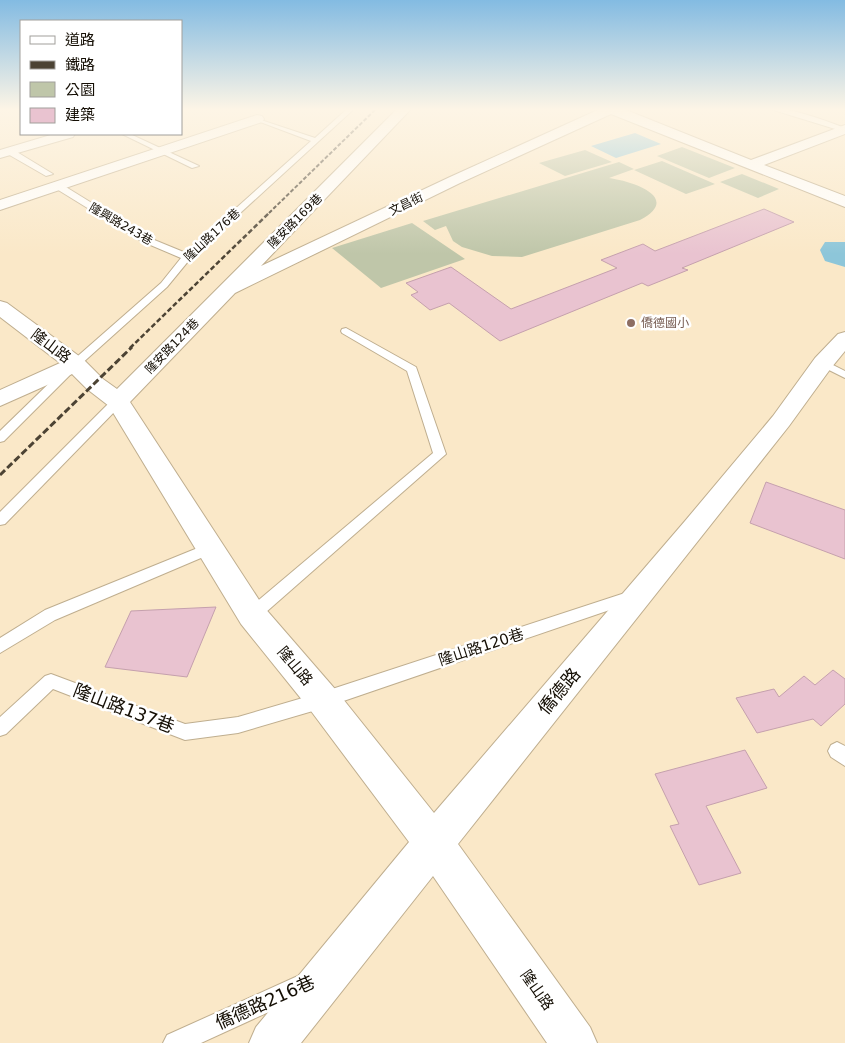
<svg xmlns="http://www.w3.org/2000/svg" width="845" height="1043" viewBox="0 0 845 1043" font-family="'DejaVu Sans','Noto Sans TC',sans-serif">
	<style>
		.green { fill: #bfc6a9 }
		.water { fill: #8dc6d9 }
		.building { fill: #e9c3d0; stroke: #c5a0ad }
		.lines { fill: none; stroke-linecap: round; stroke-linejoin: round }
		.service-casing { stroke: #bfae8f; stroke-width: 2 }
		.minor-casing { stroke: #bfae8f; stroke-width: 2 }
		.service { fill: #fff; fill-rule: evenodd }
		.minor { fill: #fff; fill-rule: evenodd }
		.rail-far2 { stroke: #4c4334; stroke-width: 2; stroke-dasharray: 4 2; stroke-linecap: butt }
		.rail-far1 { stroke: #4c4334; stroke-width: 2.5; stroke-dasharray: 5 2.5; stroke-linecap: butt }
		.rail { stroke: #4c4334; stroke-width: 3; stroke-dasharray: 7 3; stroke-linecap: butt }
		.education-dot { fill: #8d6e63; stroke: #fff; stroke-width: 2 }
		.labels { text-anchor: middle; dominant-baseline: central; stroke-width: 5; stroke-linejoin: round; paint-order: stroke }
		.far-street-label { font-size: 12px; fill: #140e04; stroke: #fff }
		.far-education-label { font-size: 12px; fill: #785e54; stroke: #fff; text-anchor: start }
		.street-label { font-size: 15px; fill: #140e04; stroke: #fff }
		.near-street-label { font-size: 18px; fill: #140e04; stroke: #fff }
	</style>
	<rect width="100%" height="100%" fill="#fae8c8"/>
	<path class="green" d="M682,147L735,168L709,178L657,156Z
		M585,150L612,162L565,176L539,163Z
		M662,161L715,184L686,194L634,170Z
		M619,162L634,169L609,178C631,181 683,197 640,220L522,257L492,256L462,247L453,241L446,226L435,230L423,221Z
		M742,174L779,189L758,198L720,182Z
		M412,223L465,259L381,288L332,248Z"/>
	<path class="water" d="M635,133L661,144L616,158L591,146Z
		M825,242H845V267L825,261L820,250Z"/>
	<path class="building" d="M764,209L794,222L682,268L688,270L648,286L642,283L500,341L449,303L430,310L411,295L418,292L406,283L451,267L511,309L617,268L601,260L643,244L655,251Z
		M766,482L845,510V559L750,523Z
		M216,607L187,677L105,667L131,611Z
		M833,670L845,679V704L821,726L813,719L757,733L736,698L774,689L779,697L804,676L815,685Z
		M745,750L767,788L706,806L741,873L699,885L670,826L679,824L655,774Z"/>
	<g class="lines">
		<g class="service-casing">
			<path id="service" d="M348,108H355L190,259L167,287L79,366L4,441L0,442V431L71,362L161,283L181,258L141,241L55,188V184H61L147,237L186,253L311,141L255,120V118L315,138Z
				M767,108C794,108 820,119 845,128V132Z
				M122,134H130L199,166L192,168Z
				M6,149H12L53,174L46,176L6,153Z
				M346,328L416,367L446,454L257,620L252,621L247,620L244,615L247,610L433,453L407,371L342,333L341,331L342,329Z
				M823,360L845,371V378L819,365L818,363Z
				M118,397L122,398L124,401L122,404L5,524L0,525V512L114,398Z
				M210,543L215,544L217,548L215,552L55,620L0,653V638L45,610Z
				M631,591L636,593L639,597L636,601L323,708L238,733L185,740L53,689L6,734L0,736V717L45,676L51,674L185,724L238,717L323,692Z
				M837,742L845,746V766L831,757L828,751L831,745Z
				M300,975L308,978L311,986L308,994L201,1043H163L167,1035Z"/>
		</g>
		<g class="minor-casing">
			<path id="minor" d="M398,108H412L261,266L450,177L602,108H621L751,160L845,125V134L764,165L845,196V207L611,114L460,183L235,293L130,402L263,606L335,689L434,813L685,521L773,416L815,358L838,334L845,332V351L831,368L789,426L458,844L590,1027L597,1043H547L433,876L301,1043H249L256,1027L409,842L311,711L241,624L109,406L87,389L72,374L0,406V390L60,363L0,317V301L7,303L83,359L103,379L117,389Z
				M257,115L262,116L264,119L262,122L0,210V200Z
				M54,134H75L73,137L0,158V150Z"/>
		</g>
		<use href="#service" class="service"/>
		<use href="#minor" class="minor"/>
		<path class="rail-far2" d="M269,213L377,108"/>
		<path class="rail-far1" d="M130,348L270,212"/>
		<path class="rail" d="M0,475L132,347"/>
	</g>
	<linearGradient id="sky" x2="0" y2="1"><stop stop-color="#83bbe2"/><stop offset="0.43" stop-color="#fdf5e6"/><stop offset="1" stop-color="#fdf5e6" stop-opacity="0"/></linearGradient>
	<rect width="845" height="254" fill="url(#sky)"/>
	<circle class="education-dot" cx="631" cy="323" r="5"/>
	<g class="labels">
		<g class="far-street-label">
			<text transform="translate(406 204) rotate(-26)">文昌街</text>
			<text transform="translate(295 221) rotate(-45)">隆安路169巷</text>
			<text transform="translate(121 224) rotate(30)">隆興路243巷</text>
			<text transform="translate(212 235) rotate(-43)">隆山路176巷</text>
			<text transform="translate(172 346) rotate(-46)">隆安路124巷</text>
		</g>
		<g class="far-education-label">
			<text x="641" y="323">僑德國小</text>
		</g>
		<g class="street-label">
			<text transform="translate(51 346) rotate(37)">隆山路</text>
			<text transform="translate(481 647) rotate(-18)">隆山路120巷</text>
			<text transform="translate(295 666) rotate(50)">隆山路</text>
			<text transform="translate(537 990) rotate(55)">隆山路</text>
		</g>
		<g class="near-street-label">
			<text transform="translate(559 691) rotate(-50)">僑德路</text>
			<text transform="translate(124 708) rotate(21)">隆山路137巷</text>
			<text transform="translate(265 1002) rotate(-24)">僑德路216巷</text>
		</g>
	</g>
	<rect x="20" y="20" width="162" height="115" fill="#ffffff" stroke="#a19f9b"/>
	<rect x="30" y="36" width="25" height="8" fill="#ffffff" stroke="#a19f9b"/>
	<text x="65" y="45" font-size="15" fill="#140e04">道路</text>
	<rect x="30" y="61" width="25" height="8" fill="#4c4334" stroke="#a19f9b"/>
	<text x="65" y="70" font-size="15" fill="#140e04">鐵路</text>
	<rect x="30" y="82" width="25" height="15" fill="#bfc6a9" stroke="#a19f9b"/>
	<text x="65" y="95" font-size="15" fill="#140e04">公園</text>
	<rect x="30" y="108" width="25" height="15" fill="#e9c3d0" stroke="#a19f9b"/>
	<text x="65" y="120" font-size="15" fill="#140e04">建築</text>
</svg>
